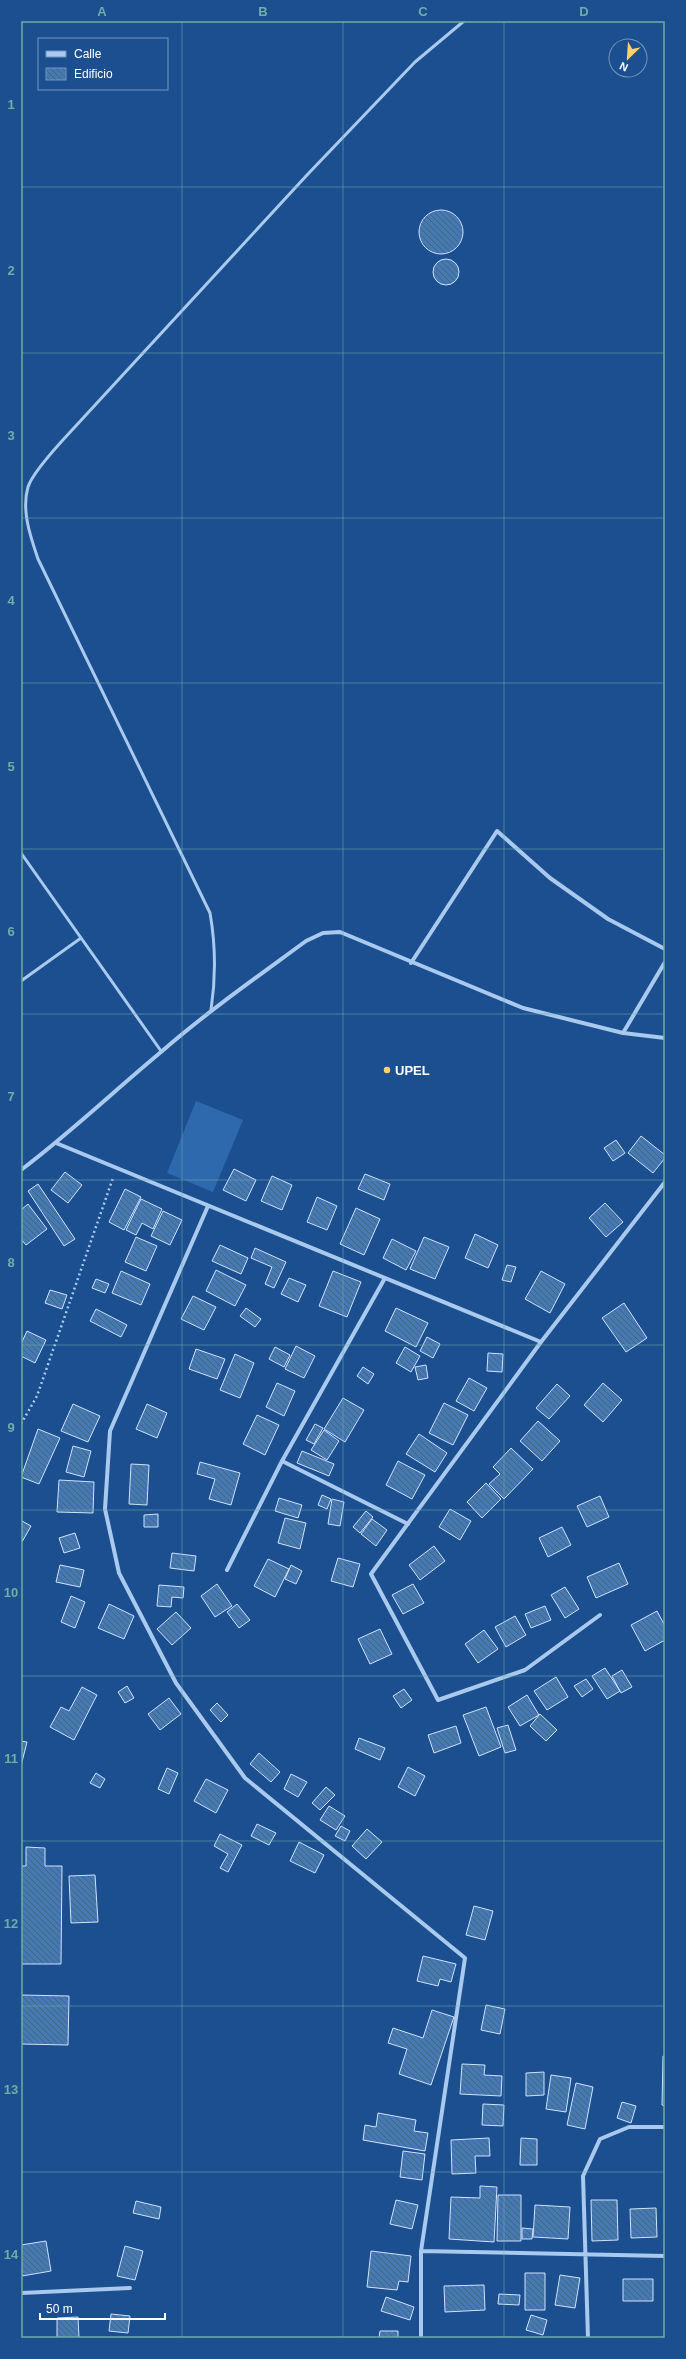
<svg xmlns="http://www.w3.org/2000/svg" width="686" height="2359" viewBox="0 0 686 2359" font-family="Helvetica,sans-serif">
	<style>
		.grass { fill: #2e69ad }
		.building { fill: url(#building-back-hatch); stroke: #cfe3fa }
		.lines { fill: none; stroke-linecap: round; stroke-linejoin: round }
		.path { stroke: #a9c9ee; stroke-width: 2.5; stroke-dasharray: 2 3; stroke-linecap: butt }
		.lane { stroke: #a9c9ee; stroke-width: 3 }
		.street { stroke: #a9c9ee; stroke-width: 4 }
		.grid { fill: none; stroke: #6fada8; stroke-width: 1; stroke-opacity: 0.55 }
		.poi-dot { fill: #ffd166; stroke: #1b4f8f; stroke-width: 1.5 }
		.labels { text-anchor: middle; dominant-baseline: central; stroke-width: 3.5; stroke-linejoin: round; paint-order: stroke }
		.poi-label { font-size: 13px; font-weight: bold; fill: #fff; stroke: #1b4f8f; text-anchor: start }
		.neatline { fill: none; stroke: #6fada8; stroke-width: 1.5 }
		.grid-label { font-size: 13px; text-anchor: middle; font-weight: bold; fill: #6fada8 }
	</style>
	<defs>
		<pattern id="building-back-hatch" width="6" height="6" patternUnits="userSpaceOnUse"><rect width="6" height="6" fill="#4478b7"/><path d="M-1 5l2 2M0 0l6 6M5-1l2 2" fill="none" stroke="#486282"/></pattern>
	</defs>
	<rect width="100%" height="100%" fill="#1b4f8f"/>
	<path class="grass" d="M196,1101L243,1120L213,1192L167,1173Z"/>
	<path class="building" d="M419 232a22 22 0 1 1 44 0a22 22 0 1 1-44 0Z
		M433 272a13 13 0 1 1 26 0a13 13 0 1 1-26 0Z
		M641,1136L665,1155V1158L653,1173L628,1153Z
		M616,1140L625,1153L613,1161L604,1148Z
		M234,1169L256,1180L246,1201L223,1190Z
		M65,1172L82,1185L68,1203L51,1190Z
		M365,1174L390,1184L384,1200L358,1189Z
		M272,1176L292,1185L282,1210L261,1201Z
		M38,1184L75,1239L64,1246L28,1191Z
		M125,1189L141,1197L124,1230L109,1222Z
		M317,1197L337,1206L327,1230L307,1222Z
		M141,1199L162,1209L153,1229L142,1223L136,1235L126,1230Z
		M605,1203L623,1222L606,1237L589,1218Z
		M28,1204L47,1229L26,1245L21,1239V1210Z
		M356,1208L380,1219L364,1255L340,1244Z
		M163,1211L182,1220L170,1245L151,1236Z
		M475,1234L498,1245L488,1268L465,1258Z
		M136,1237L157,1246L146,1271L125,1262Z
		M424,1237L449,1247L435,1279L410,1269Z
		M392,1239L416,1251L406,1270L383,1258Z
		M220,1245L248,1258L241,1274L212,1261Z
		M255,1248L286,1262L274,1288L265,1284L272,1267L251,1258Z
		M507,1265L516,1267L511,1282L502,1280Z
		M216,1270L246,1285L235,1306L206,1291Z
		M121,1271L150,1284L141,1305L112,1293Z
		M333,1271L361,1282L347,1317L319,1306Z
		M541,1271L565,1284L550,1313L525,1299Z
		M289,1278L306,1285L298,1302L281,1294Z
		M96,1279L109,1284L105,1293L92,1288Z
		M50,1290L67,1295L62,1309L45,1303Z
		M193,1296L216,1307L204,1330L181,1319Z
		M624,1303L647,1338L626,1352L602,1318Z
		M246,1308L261,1319L255,1327L240,1316Z
		M396,1308L428,1323L416,1347L385,1331Z
		M96,1309L127,1325L121,1337L90,1321Z
		M27,1331L46,1340L35,1363L21,1356V1344Z
		M427,1337L440,1344L433,1358L420,1351Z
		M296,1346L315,1356L304,1378L285,1369Z
		M275,1347L290,1355L284,1367L269,1359Z
		M405,1347L420,1356L411,1372L396,1363Z
		M196,1349L225,1359L217,1379L189,1369Z
		M488,1353L503,1354L502,1372L487,1371Z
		M235,1354L254,1363L240,1398L220,1390Z
		M426,1365L428,1378L418,1380L415,1367Z
		M363,1367L374,1374L368,1384L357,1376Z
		M469,1378L487,1388L474,1411L456,1401Z
		M277,1383L295,1391L284,1416L266,1407Z
		M603,1383L622,1400L603,1422L584,1405Z
		M557,1384L570,1396L549,1419L536,1408Z
		M343,1398L364,1410L345,1442L324,1429Z
		M444,1403L468,1415L453,1445L429,1433Z
		M73,1404L100,1416L88,1442L61,1431Z
		M147,1404L167,1413L157,1438L136,1429Z
		M257,1415L279,1425L265,1455L243,1444Z
		M538,1421L560,1441L542,1461L520,1441Z
		M315,1424L323,1428L314,1444L306,1440Z
		M38,1429L60,1438L39,1484L21,1477Z
		M324,1430L339,1441L327,1460L311,1450Z
		M419,1434L447,1453L435,1472L406,1454Z
		M73,1446L91,1451L84,1477L66,1472Z
		M511,1448L533,1469L504,1499L489,1484L500,1474L493,1467Z
		M302,1451L334,1464L329,1476L297,1463Z
		M398,1461L425,1475L412,1499L386,1485Z
		M200,1462L240,1473L231,1505L209,1499L215,1479L197,1474Z
		M131,1464L149,1465L147,1505L129,1504Z
		M59,1480L94,1482L93,1513L57,1512Z
		M486,1483L501,1499L482,1518L467,1502Z
		M322,1495L331,1499L327,1509L318,1505Z
		M600,1496L609,1517L587,1527L577,1506Z
		M279,1498L302,1505L298,1518L275,1511Z
		M332,1499L344,1502L340,1526L328,1524Z
		M450,1509L471,1521L460,1540L439,1527Z
		M366,1511L373,1517L360,1533L353,1527Z
		M158,1514V1527H144V1515Z
		M285,1518L306,1523L300,1549L278,1543Z
		M372,1519L387,1530L376,1546L361,1534Z
		M22,1521L31,1526L22,1542L21,1523Z
		M562,1527L571,1545L548,1557L539,1538Z
		M75,1533L80,1548L64,1553L59,1538Z
		M434,1546L445,1561L420,1580L409,1565Z
		M172,1553L196,1556L194,1571L170,1568Z
		M338,1558L360,1564L353,1587L331,1581Z
		M268,1559L289,1569L275,1597L254,1586Z
		M619,1563L628,1584L596,1598L587,1577Z
		M60,1565L84,1570L80,1587L56,1582Z
		M291,1565L302,1571L296,1584L285,1579Z
		M217,1584L232,1606L215,1617L201,1596Z
		M413,1584L424,1603L403,1614L392,1595Z
		M159,1585L184,1587L183,1598L172,1597L171,1607L157,1606Z
		M565,1587L579,1609L565,1618L551,1595Z
		M71,1596L85,1602L75,1628L61,1622Z
		M109,1604L134,1616L124,1639L98,1628Z
		M237,1604L250,1620L239,1628L227,1612Z
		M545,1606L551,1620L531,1628L525,1614Z
		M657,1611L665,1626V1640L645,1651L631,1625Z
		M176,1612L191,1628L172,1645L157,1629Z
		M515,1616L526,1635L506,1647L495,1627Z
		M380,1629L392,1654L370,1664L358,1639Z
		M484,1630L498,1649L478,1663L465,1644Z
		M605,1668L620,1691L607,1699L592,1676Z
		M622,1670L632,1687L621,1693L612,1676Z
		M556,1677L568,1697L547,1710L534,1691Z
		M586,1679L593,1689L582,1697L574,1686Z
		M127,1686L134,1698L125,1703L118,1692Z
		M82,1687L97,1695L74,1740L50,1727L61,1707L69,1711Z
		M404,1689L412,1700L401,1708L393,1696Z
		M527,1695L539,1715L520,1726L508,1707Z
		M169,1698L181,1714L160,1730L148,1714Z
		M217,1703L228,1715L221,1722L210,1710Z
		M486,1707L501,1747L479,1756L463,1715Z
		M540,1714L557,1730L546,1741L530,1726Z
		M508,1725L516,1750L505,1753L497,1728Z
		M456,1726L461,1743L434,1753L428,1735Z
		M359,1738L385,1748L380,1760L355,1749Z
		M21,1741L27,1742L21,1766Z
		M259,1753L280,1772L271,1782L250,1764Z
		M408,1767L425,1776L415,1796L398,1787Z
		M167,1768L178,1773L169,1794L158,1789Z
		M96,1773L105,1779L100,1788L90,1783Z
		M291,1774L307,1782L298,1797L284,1789Z
		M206,1779L228,1790L216,1813L194,1801Z
		M326,1787L335,1795L320,1810L312,1803Z
		M329,1806L345,1816L336,1830L320,1820Z
		M257,1824L276,1833L269,1845L251,1836Z
		M341,1826L350,1831L345,1841L335,1836Z
		M367,1829L382,1842L366,1859L352,1846Z
		M220,1834L242,1845L228,1872L220,1868L228,1854L214,1846Z
		M299,1842L324,1855L315,1873L290,1861Z
		M26,1847L45,1848V1866H62L61,1964H21V1866H26Z
		M95,1875L98,1922L71,1923L69,1876Z
		M474,1906L493,1911L485,1940L466,1935Z
		M423,1956L456,1964L451,1982L440,1979L438,1986L417,1981Z
		M21,1995L69,1996L68,2045L21,2044Z
		M486,2005L505,2009L500,2034L481,2030Z
		M432,2010L454,2017L431,2085L399,2074L407,2049L388,2043L393,2028L423,2038Z
		M663,2056H665V2106L662,2105Z
		M462,2064L485,2065L484,2075L502,2076L501,2096L460,2094Z
		M544,2072V2095L526,2096V2073Z
		M551,2075L571,2078L566,2112L546,2109Z
		M576,2083L593,2087L585,2129L567,2125Z
		M622,2102L636,2106L631,2123L617,2118Z
		M483,2104L504,2105L503,2126L482,2125Z
		M378,2113L416,2120L414,2131L428,2133L425,2151L363,2140L365,2125L376,2127Z
		M489,2138L490,2156H475L476,2173L452,2174L451,2140Z
		M521,2138L537,2139V2165H520Z
		M403,2151L425,2154L422,2180L400,2177Z
		M480,2186L497,2187L494,2242L449,2239L451,2197L480,2198Z
		M498,2195H521V2241H497Z
		M396,2200L418,2205L412,2229L390,2224Z
		M591,2200H617L618,2240L592,2241Z
		M136,2201L161,2207L159,2219L133,2213Z
		M535,2205L570,2207L568,2239L533,2237Z
		M656,2208L657,2237L631,2238L630,2209Z
		M522,2228L533,2229L532,2239H522Z
		M46,2241L51,2271L22,2276L21,2245Z
		M125,2246L143,2251L135,2280L117,2276Z
		M371,2251L411,2256L408,2282L399,2281L397,2290L367,2287Z
		M525,2273H545V2310H525Z
		M560,2275L580,2278L575,2308L555,2305Z
		M623,2279H653V2301H623Z
		M484,2285L485,2310L445,2312L444,2286Z
		M499,2294L520,2295L519,2305L498,2304Z
		M386,2297L414,2307L410,2320L381,2311Z
		M111,2314L130,2316L128,2333L109,2331Z
		M531,2315L547,2320L543,2335L526,2330Z
		M78,2317L79,2338H57V2318Z
		M380,2331H398V2338H379Z"/>
	<g class="lines">
		<path class="path" d="M21,1424L37,1396L113,1178"/>
		<path class="lane" d="M21,853L161,1051
			M21,981L81,938
			M211,1010C216,977 216,947 210,913L38,559C31,538 21,511 28,487C33,471 61,442 73,429L307,175L415,62L464,21"/>
		<path class="street" d="M411,963L497,831L550,878L608,919L665,949
			M623,1033L665,962
			M56,1143L541,1342
			M21,1170C70,1133 114,1091 161,1052C207,1012 257,977 306,941L323,933L340,932L523,1008L623,1033L665,1038
			M208,1206L110,1431L105,1509L119,1573L176,1683L245,1778L465,1958L421,2251V2338
			M282,1461L408,1524
			M227,1570L282,1461L385,1278
			M600,1615L525,1670L438,1700L371,1574L541,1342L665,1182
			M421,2251L665,2256
			M21,2293L130,2288
			M588,2338L583,2176L600,2139L629,2127H665"/>
	</g>
	<path class="grid" d="M182,21V2338M343,21V2338M504,21V2338M21,187H665M21,353H665M21,518H665M21,683H665M21,849H665M21,1014H665M21,1180H665M21,1345H665M21,1510H665M21,1676H665M21,1841H665M21,2006H665M21,2172H665"/>
	<circle class="poi-dot" cx="387" cy="1070" r="4"/>
	<g class="labels">
		<g class="poi-label">
			<text x="395" y="1070">UPEL</text>
		</g>
	</g>
	<rect width="686" height="2359" fill="none" stroke="#1b4f8f" stroke-width="44"/>
	<rect x="38" y="38" width="130" height="52" fill="#1b4f8f" stroke="#7695bc"/>
	<rect x="46" y="51" width="20" height="6" fill="#a9c9ee" stroke="#7695bc"/>
	<text x="74" y="58" font-size="12" fill="#ffffff">Calle</text>
	<rect x="46" y="68" width="20" height="12" fill="url(#building-back-hatch)" stroke="#7695bc"/>
	<text x="74" y="78" font-size="12" fill="#ffffff">Edificio</text>
	<g transform="translate(628 58) rotate(205)"><circle r="19" fill="#1b4f8f" stroke="#7695bc"/>
	<path d="M0-3L7 15L0 10L-7 15Z" fill="#ffd166"/>
	<text y="-6" font-size="11" font-weight="bold" text-anchor="middle" fill="#ffffff">N</text>
	</g>
	<path d="M40 2313v6h125v-6" fill="none" stroke="#ffffff" stroke-width="2"/>
	<text x="46" y="2313" font-size="12" fill="#ffffff" stroke="#1b4f8f" stroke-width="3" paint-order="stroke">50 m</text>
	<rect x="22" y="22" width="642" height="2315" class="neatline"/>
	<g class="grid-label">
		<text x="102" y="16">A</text>
		<text x="263" y="16">B</text>
		<text x="423" y="16">C</text>
		<text x="584" y="16">D</text>
		<text x="11" y="109">1</text>
		<text x="11" y="275">2</text>
		<text x="11" y="440">3</text>
		<text x="11" y="605">4</text>
		<text x="11" y="771">5</text>
		<text x="11" y="936">6</text>
		<text x="11" y="1101">7</text>
		<text x="11" y="1267">8</text>
		<text x="11" y="1432">9</text>
		<text x="11" y="1597">10</text>
		<text x="11" y="1763">11</text>
		<text x="11" y="1928">12</text>
		<text x="11" y="2094">13</text>
		<text x="11" y="2259">14</text>
	</g>
</svg>
